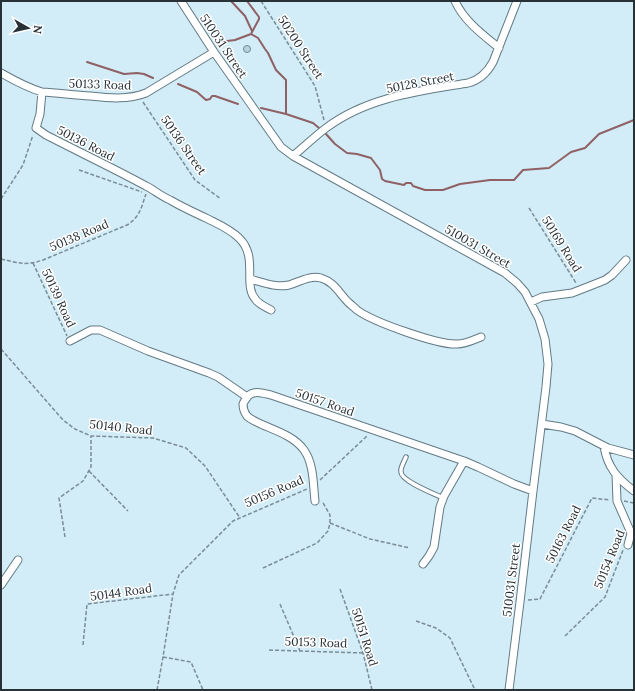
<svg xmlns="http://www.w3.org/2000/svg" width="635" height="691" viewBox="0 0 635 691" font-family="Lora,serif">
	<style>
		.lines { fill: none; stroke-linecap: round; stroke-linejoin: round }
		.stream { stroke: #8f6064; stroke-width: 2 }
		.building { fill: #b9d3de; stroke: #708993 }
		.service-casing { stroke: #627a84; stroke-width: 5.5 }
		.minor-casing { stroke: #627a84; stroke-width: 9 }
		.path { stroke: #7a8c94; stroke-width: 1.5; stroke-dasharray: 4 2; stroke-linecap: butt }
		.service { stroke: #fff; stroke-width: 3.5 }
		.minor { stroke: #fff; stroke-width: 7 }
		.labels { text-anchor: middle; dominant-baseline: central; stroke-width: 3; stroke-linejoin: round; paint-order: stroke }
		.street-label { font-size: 12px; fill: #273136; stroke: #fff }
	</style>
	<rect width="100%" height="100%" fill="#d2edf8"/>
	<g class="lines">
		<path class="stream" d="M231,1L245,16L252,31
			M247,1L259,17V19L251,34
			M227,41L235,40L251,34L258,38L265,49L268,53L276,70L286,80V114
			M87,62L124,74L137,73L144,74L153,78
			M178,84L197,92L206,100L210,99L212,96H215L238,104
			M261,108L286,114L313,123L319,128
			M326,134L335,144L347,153L357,154L371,158L380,170L382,179L385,181L404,185L406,183H411L413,186L425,190H443L460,184L490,180H514L523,170L549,168L571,152L585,148L599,134L634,120"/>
	</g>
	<path class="building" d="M243.5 49a3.5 3.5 0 1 1 7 0a3.5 3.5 0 1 1-7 0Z"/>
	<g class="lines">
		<g class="service-casing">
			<path id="service" d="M406,457C404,462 400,468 401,472C401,481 435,494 443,498"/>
		</g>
		<g class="minor-casing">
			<path id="minor" d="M181,1L214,52L281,147L293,156L505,273L517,283L525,292L539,319L545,339L548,364L546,387L533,491L520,602L509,690
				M455,1C464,21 482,34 499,48
				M1,73C15,81 28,88 42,92C58,93 74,95 90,96C109,98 128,100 146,93L214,52
				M42,92L40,114L36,128L46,135C79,152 113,168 146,186C154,190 161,196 170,200C182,207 195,213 208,219C218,224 230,229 239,238C259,257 242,285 256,300C260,305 266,307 271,310
				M293,156C304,147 314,137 326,128C367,97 419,91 468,83C480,80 487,73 493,62L517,1
				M250,279C262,282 276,288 289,285C299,282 310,275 321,278C334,282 339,293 348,302C351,305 354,307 357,310C373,322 438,345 457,344C466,344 473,340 481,337
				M531,302L542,297L572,293L595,284L605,280L612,275L626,260
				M70,341L91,330H100L148,351L209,373L218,377L247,397
				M542,424L561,427L575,431L608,448L634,455
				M604,446C607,467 618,479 634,491
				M616,475L617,501L631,533L628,545
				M315,501C313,484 314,464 304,450C295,437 277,431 263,425C257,422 251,420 247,416C244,412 243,408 243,404C244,401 246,399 248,396C255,390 262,393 271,395L464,461L478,467L514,484L533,491
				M423,564L429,556L434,547L440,507L444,496L464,461
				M1,585L18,560"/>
		</g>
		<path class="path" d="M261,1L315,86L324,120
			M143,102L195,180L221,199
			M79,170L142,192
			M1,199L23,165L33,135
			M529,208L576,283
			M1,259C19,263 25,266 43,260L127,225C140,217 141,208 146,194
			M33,263L67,336
			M1,349L63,420L75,429L91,436L153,438L186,448L205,466L240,518
			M89,471L128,511
			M320,480L368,435
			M624,501L634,503
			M330,523L370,539L410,548
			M65,537L59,498L83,481L91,467V436
			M263,568L317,543L328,531L330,523V515L322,501
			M340,589L363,653L372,690
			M528,600L540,599L592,498L610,500
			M280,604L300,651
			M416,621L436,628L450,638L475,690
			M565,636L605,597L623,550
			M83,645L87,604L173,594
			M269,650L363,653
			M163,657L191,662L203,690
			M157,690L163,657L173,594L179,575L233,521L307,489"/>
		<use href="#service" class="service"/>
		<use href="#minor" class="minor"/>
	</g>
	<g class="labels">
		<g class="street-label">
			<text transform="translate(224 46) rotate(56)">510031 Street</text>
			<text transform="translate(301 47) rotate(57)">50200 Street</text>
			<text transform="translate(420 82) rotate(-11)">50128 Street</text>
			<text transform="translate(100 84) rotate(2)">50133 Road</text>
			<text transform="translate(86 143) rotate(27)">50136 Road</text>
			<text transform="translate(184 145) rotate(55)">50136 Street</text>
			<text transform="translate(79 235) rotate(-23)">50138 Road</text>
			<text transform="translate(562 244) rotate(58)">50169 Road</text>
			<text transform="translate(478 246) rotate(30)">510031 Street</text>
			<text transform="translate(59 298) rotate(65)">50139 Road</text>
			<text transform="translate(325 402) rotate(19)">50157 Road</text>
			<text transform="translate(121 427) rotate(6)">50140 Road</text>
			<text transform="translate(274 491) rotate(-23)">50156 Road</text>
			<text transform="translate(563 534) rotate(-63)">50163 Road</text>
			<text transform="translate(609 559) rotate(-68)">50154 Road</text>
			<text transform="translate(511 580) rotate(-83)">510031 Street</text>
			<text transform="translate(121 592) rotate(-8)">50144 Road</text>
			<text transform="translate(365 637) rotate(72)">50151 Road</text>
			<text transform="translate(316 642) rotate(2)">50153 Road</text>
		</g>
	</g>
	<rect width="635" height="691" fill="none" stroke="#273136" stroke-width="4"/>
	<g transform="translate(28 28) rotate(98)" stroke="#ffffff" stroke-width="3" paint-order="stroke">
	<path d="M0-3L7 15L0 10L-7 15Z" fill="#273136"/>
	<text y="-6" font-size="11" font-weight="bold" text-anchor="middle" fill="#273136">N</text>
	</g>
</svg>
